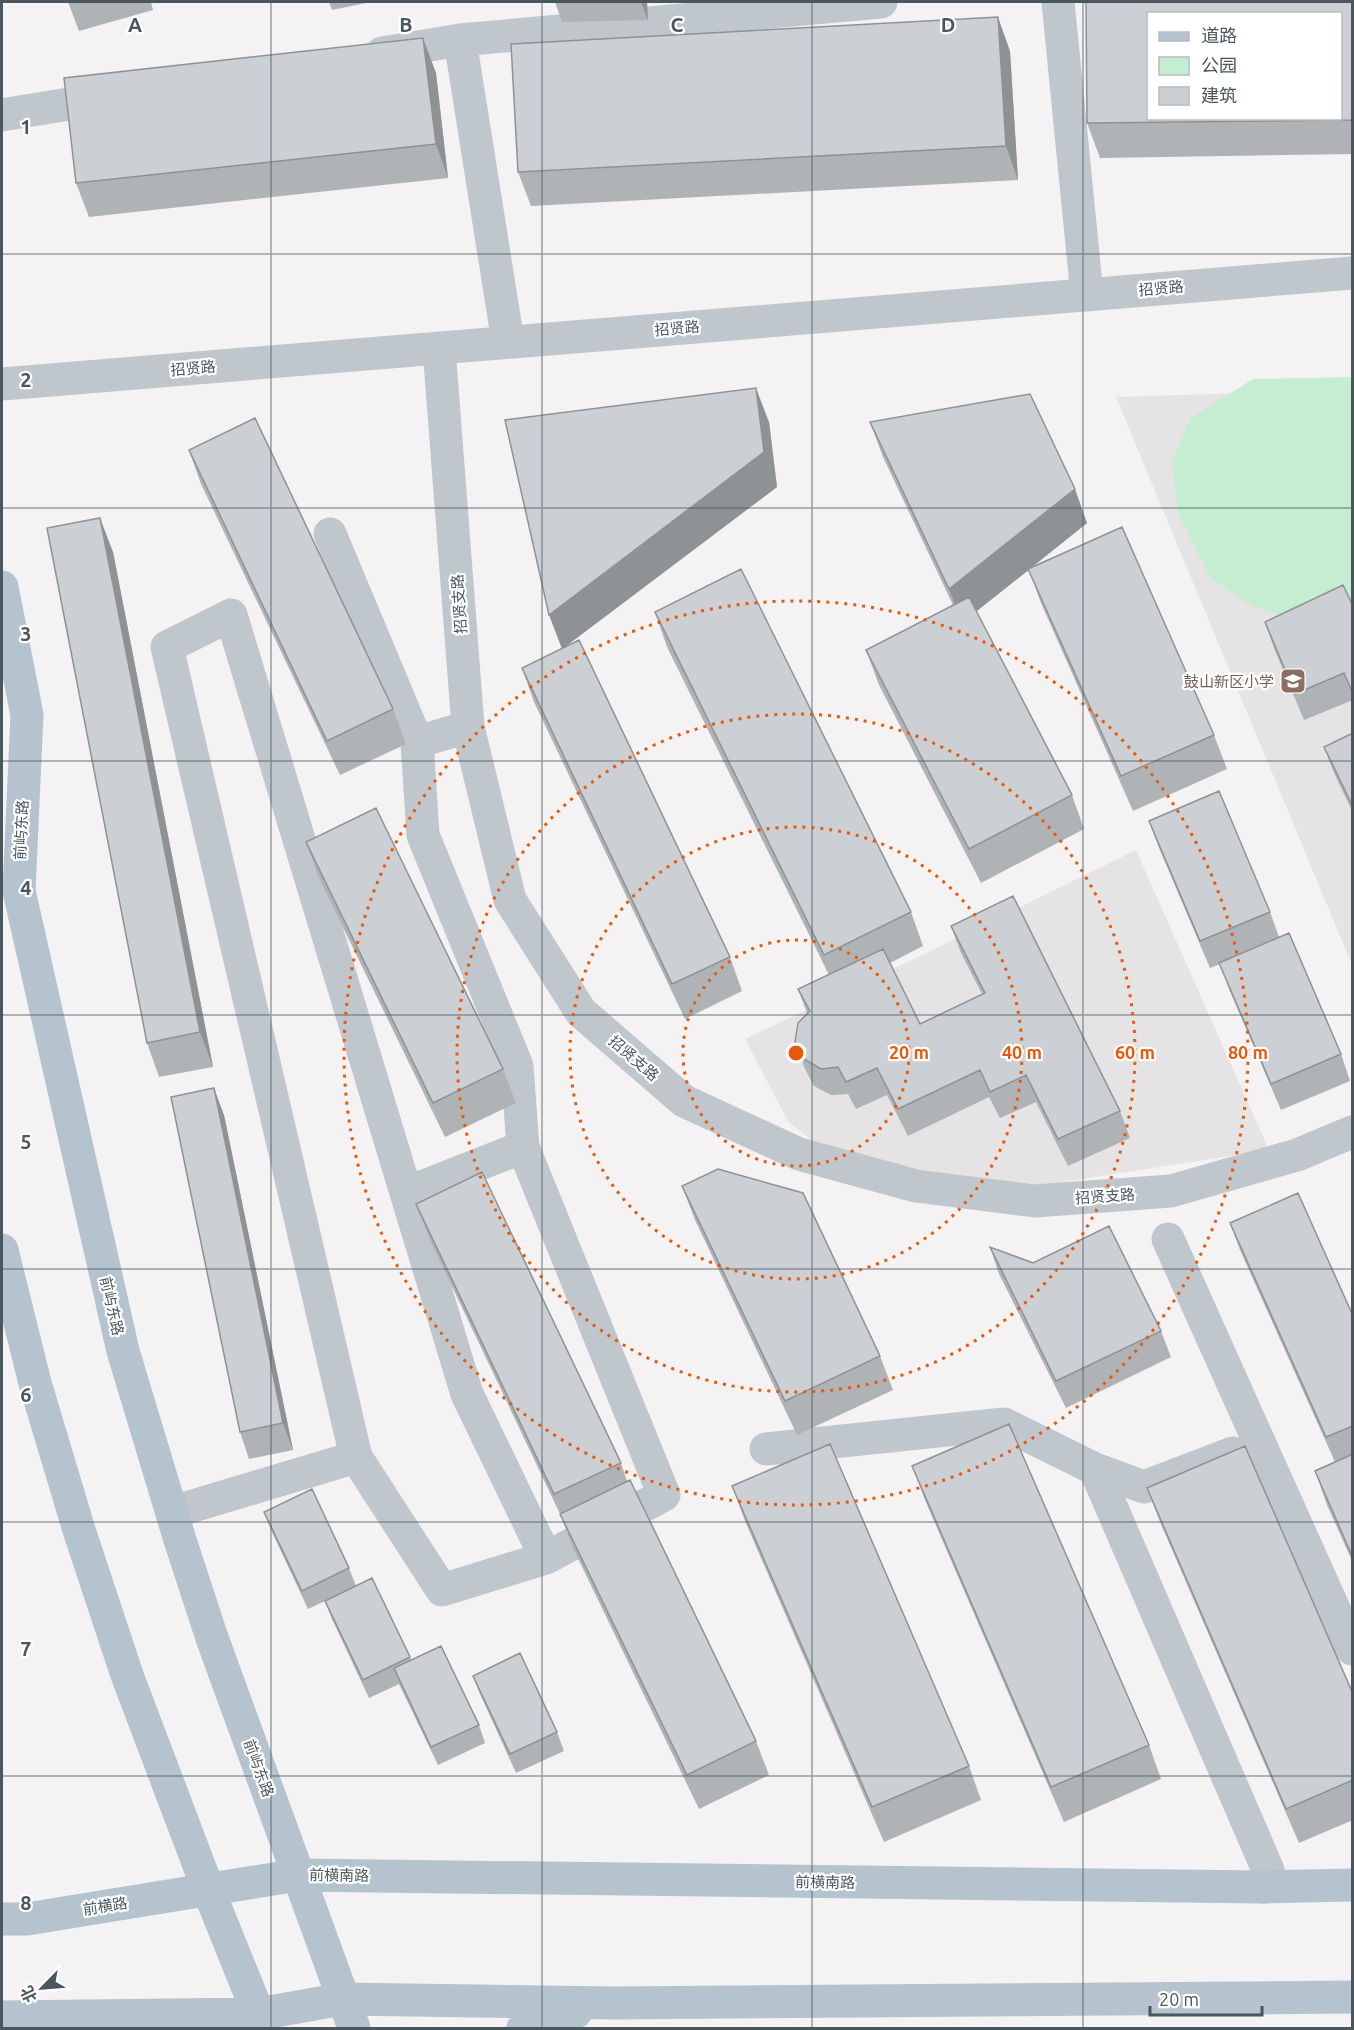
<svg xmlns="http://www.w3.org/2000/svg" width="1354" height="2030" viewBox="0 0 1354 2030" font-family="Ubuntu,'Noto Sans SC',sans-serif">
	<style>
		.education { fill: #e5e3e4 }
		.green { fill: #c5edd2 }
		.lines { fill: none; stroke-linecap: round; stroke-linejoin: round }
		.minor { stroke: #bfc7cd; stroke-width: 33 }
		.major { stroke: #b4c3ce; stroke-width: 33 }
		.wall { fill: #afb3b6 }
		.shaded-wall { fill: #8f9294 }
		.building { fill: #ccd0d4; stroke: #8f9294; stroke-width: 1.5; fill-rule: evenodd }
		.grid { fill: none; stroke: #4b575e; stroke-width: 1.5; stroke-opacity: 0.55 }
		.ring { fill: none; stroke: #e8590c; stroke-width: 3; stroke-dasharray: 3 6 }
		.labels { text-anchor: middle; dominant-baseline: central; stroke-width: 4.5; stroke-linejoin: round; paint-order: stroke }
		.street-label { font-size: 15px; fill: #4b575e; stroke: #fff }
		.education-label { font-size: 15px; fill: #785e54; stroke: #fff; text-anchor: end }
		.grid-label { font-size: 20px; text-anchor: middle; font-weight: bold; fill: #4b575e; stroke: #fff; stroke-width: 4.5; stroke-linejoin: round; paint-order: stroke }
		.centre { fill: #e8590c; stroke: #fff; stroke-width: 3 }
		.ring-label { font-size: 18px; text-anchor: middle; font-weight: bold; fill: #e8590c; stroke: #fff; stroke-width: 4.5; stroke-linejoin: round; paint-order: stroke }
	</style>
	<rect width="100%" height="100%" fill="#f4f2f2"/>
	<path class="education" d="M1352,390V965L1116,397Z
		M1136,850L1269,1150L1037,1186L881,1169L817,1145L788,1121L745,1039L922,955Z"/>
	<path class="green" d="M1352,377V608L1278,614L1252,606L1210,577L1178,513L1172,462L1191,418L1253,379Z"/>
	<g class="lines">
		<path class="minor" d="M1058,2L1087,295
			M460,40L508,342
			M382,53L460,40L881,2
			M2,115L112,97
			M439,348L468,727L510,900L581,1012L684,1101L799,1154L916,1186L1035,1201L1171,1191L1297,1155L1352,1132
			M2,384L1352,273
			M330,534L417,742L423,835L517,1066L523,1147
			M417,742L468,727
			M406,1193L523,1147L664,1495L546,1558
			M1168,1239L1352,1649
			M766,1449L1004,1424L1095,1469L1268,1870L1263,1887
			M1095,1469L1144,1487L1233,1453
			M173,1512L356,1457L167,647L231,615L467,1394L546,1558L442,1590L356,1457"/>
		<path class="major" d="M2,587L27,715L19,891L123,1351L180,1540L212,1638L354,2028
			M2,1250L35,1383L79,1530L127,1675L208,1889L264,2028
			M2,1919H27L298,1875L1263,1887L1352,1885
			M2,2017L258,2014L343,1999L614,2003L1352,1997
			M523,2028L549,2018L576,2012"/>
	</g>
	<path class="wall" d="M68,2H151L153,10L79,31Z
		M329,2H371L332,10Z
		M555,2H647L648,20L562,22Z
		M1353,2V154L1100,158L1087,123Z
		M1010,51L1018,180L531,206L518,172Z
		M436,73L448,178L89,217L76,183Z
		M769,422L777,487L565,647L730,957L742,991L685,1019L534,702L522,668L562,649Z
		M870,422L1087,523L1031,568L1214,735L1227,769L1133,811L1041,603L1029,570L976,611L1072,795L1084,829L981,883L879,685L866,650L953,605L883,457Z
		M189,450L393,709L406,744L340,775L201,484Z
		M113,552L213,1067L159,1077L147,1043Z
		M1353,606V700L1304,720L1274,648L1265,622Z
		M655,612L911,912L923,946L890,963L920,1024L982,994L961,953L951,926L1120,1111L1130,1138L1068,1166L1036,1102L1000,1118L989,1097L908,1136L887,1095L856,1109L848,1094L831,1095L814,1086L805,1069L795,1042L807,1013L798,989L829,975L667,647Z
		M1353,733V813L1334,773L1324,747Z
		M1149,821L1270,912L1279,937L1341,1054L1350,1081L1281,1110L1229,989L1220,964L1210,968L1159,848Z
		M306,842L503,1069L516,1103L445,1137L318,876Z
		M224,1115L293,1450L249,1459L240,1432Z
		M682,1186L880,1356L893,1390L797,1435L695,1220Z
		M416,1204L621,1463L627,1481L756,1741L769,1775L699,1809L573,1548L561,1516L429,1238Z
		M1230,1223L1353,1316V1563L1327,1505L1315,1471L1335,1462L1240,1250Z
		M990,1247L1033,1263L1161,1331L1171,1357L1066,1408L999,1274Z
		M912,1466L1149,1745L1161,1779L1064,1822L925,1500Z
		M732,1486L969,1766L981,1800L884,1842L745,1521Z
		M1147,1488L1353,1694V1820L1299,1843L1160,1522Z
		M264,1512L349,1568L356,1586L372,1578L411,1660L479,1725L485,1743L438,1765L399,1684L369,1698L332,1619L325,1601L308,1609L271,1530Z
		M473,1676L557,1732L564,1751L516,1773L480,1694Z"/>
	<path class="shaded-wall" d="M641,2H647L648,20Z
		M998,17L1010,51L1018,180L1006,146Z
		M423,38L436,73L448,178L436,144Z
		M756,388L769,422L777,487L562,649L549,615Z
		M1075,489L1087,523L962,623L949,589Z
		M100,518L113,552L213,1067L200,1032Z
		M214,1088L224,1115L293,1450L283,1423Z"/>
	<path class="building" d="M1086,2H1353V120L1087,123ZM1149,14H1341V118H1149Z
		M998,17L1006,146L518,172L511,44Z
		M423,38L436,144L76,183L64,78Z
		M756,388L764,452L549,615L505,420Z
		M1030,394L1075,489L949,589L870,422Z
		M255,418L393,709L327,741L189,450Z
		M100,518L200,1032L147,1043L47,528Z
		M1122,527L1214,735L1121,776L1028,569Z
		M741,569L911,912L824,955L655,612Z
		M1343,585L1353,606V694L1344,673L1295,694L1265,622Z
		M969,597L1072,795L969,849L866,650Z
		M579,640L730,957L672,984L522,668Z
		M1353,733V807L1324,747Z
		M1219,791L1270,912L1200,941L1149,821Z
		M376,808L503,1069L433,1103L306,842Z
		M1013,896L1120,1111L1058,1139L1026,1075L990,1092L980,1070L898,1109L877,1068L846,1082L838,1067L821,1069L804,1059L795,1042L798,1023L810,1011L798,989L883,949L920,1024L985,993L951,926Z
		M1289,933L1341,1054L1271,1084L1219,963Z
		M214,1088L283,1423L240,1432L171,1097Z
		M718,1169L803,1193L880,1356L785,1401L682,1186Z
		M482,1172L621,1463L554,1494L416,1204Z
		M1298,1193L1353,1316V1426L1326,1437L1230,1223Z
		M1109,1226L1161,1331L1056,1381L990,1247L1033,1263Z
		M1009,1424L1149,1745L1051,1787L912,1466Z
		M830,1444L969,1766L872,1807L732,1486Z
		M1245,1446L1353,1694V1780L1286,1809L1147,1488Z
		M1353,1454V1558L1315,1471Z
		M630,1480L756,1741L687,1775L560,1514Z
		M312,1489L349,1568L302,1591L264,1512Z
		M372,1578L410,1657L363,1680L325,1601Z
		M441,1646L479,1725L431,1747L394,1668Z
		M520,1653L557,1732L510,1754L473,1676Z"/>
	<path class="grid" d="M271,2V2028M542,2V2028M812,2V2028M1083,2V2028M2,254H1352M2,508H1352M2,761H1352M2,1015H1352M2,1269H1352M2,1522H1352M2,1776H1352"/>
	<g class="ring">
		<circle cx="796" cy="1053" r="113"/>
		<circle cx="796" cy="1053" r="226"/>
		<circle cx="796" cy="1053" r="339"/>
		<circle cx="796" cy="1053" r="452"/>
	</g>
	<defs>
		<g id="school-square" transform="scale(1.35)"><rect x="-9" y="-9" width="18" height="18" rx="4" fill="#8d6e63" stroke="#fff"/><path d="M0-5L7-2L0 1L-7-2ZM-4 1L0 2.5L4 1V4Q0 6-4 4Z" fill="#fff"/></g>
	</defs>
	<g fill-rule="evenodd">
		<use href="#school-square" x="1293" y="681"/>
	</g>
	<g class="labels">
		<g class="street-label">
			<text transform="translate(1161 288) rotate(-5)">招贤路</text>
			<text transform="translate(677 328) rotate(-5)">招贤路</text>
			<text transform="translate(193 368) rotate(-5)">招贤路</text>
			<text transform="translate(459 604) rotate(-94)">招贤支路</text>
			<text transform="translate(21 830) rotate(-87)">前屿东路</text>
			<text transform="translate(634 1058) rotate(41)">招贤支路</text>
			<text transform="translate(1105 1196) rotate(-4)">招贤支路</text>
			<text transform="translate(112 1306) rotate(77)">前屿东路</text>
			<text transform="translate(259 1768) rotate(70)">前屿东路</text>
			<text transform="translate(339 1875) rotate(1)">前横南路</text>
			<text transform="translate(825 1882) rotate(1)">前横南路</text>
			<text transform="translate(105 1906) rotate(-9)">前横路</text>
		</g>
		<g class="education-label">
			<text x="1274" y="681">鼓山新区小学</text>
		</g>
	</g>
	<g class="grid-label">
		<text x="135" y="32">A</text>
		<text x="406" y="32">B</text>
		<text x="677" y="32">C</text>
		<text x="948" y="32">D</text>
		<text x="26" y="134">1</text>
		<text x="26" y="387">2</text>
		<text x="26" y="641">3</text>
		<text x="26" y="895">4</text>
		<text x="26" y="1149">5</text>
		<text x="26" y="1402">6</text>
		<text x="26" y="1656">7</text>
		<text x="26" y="1910">8</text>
	</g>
	<circle cx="796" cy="1053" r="9" class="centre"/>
	<g class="ring-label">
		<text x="909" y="1059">20 m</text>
		<text x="1022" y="1059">40 m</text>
		<text x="1135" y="1059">60 m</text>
		<text x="1248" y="1059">80 m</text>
	</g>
	<rect width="1354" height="2030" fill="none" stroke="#4b575e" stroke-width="6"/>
	<rect x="1147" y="12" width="195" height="108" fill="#ffffff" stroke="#b7bcbf" stroke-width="1.5"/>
	<rect x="1159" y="32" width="30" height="9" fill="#b4c3ce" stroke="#b7bcbf" stroke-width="1.5"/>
	<text x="1201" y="42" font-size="18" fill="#4b575e">道路</text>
	<rect x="1159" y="57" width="30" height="18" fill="#c5edd2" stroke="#b7bcbf" stroke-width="1.5"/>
	<text x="1201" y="72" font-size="18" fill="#4b575e">公园</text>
	<rect x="1159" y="87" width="30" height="18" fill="#ccd0d4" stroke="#b7bcbf" stroke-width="1.5"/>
	<text x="1201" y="102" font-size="18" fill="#4b575e">建筑</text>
	<g transform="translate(42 1988) rotate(245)" stroke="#ffffff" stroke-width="4.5" paint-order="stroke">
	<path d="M0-4.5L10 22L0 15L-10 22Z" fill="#4b575e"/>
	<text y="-9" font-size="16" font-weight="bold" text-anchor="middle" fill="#4b575e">北</text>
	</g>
	<path d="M1150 2006v9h112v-9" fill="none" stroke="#4b575e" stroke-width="3"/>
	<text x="1159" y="2006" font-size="18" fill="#4b575e" stroke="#ffffff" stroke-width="4.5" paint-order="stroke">20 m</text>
</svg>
